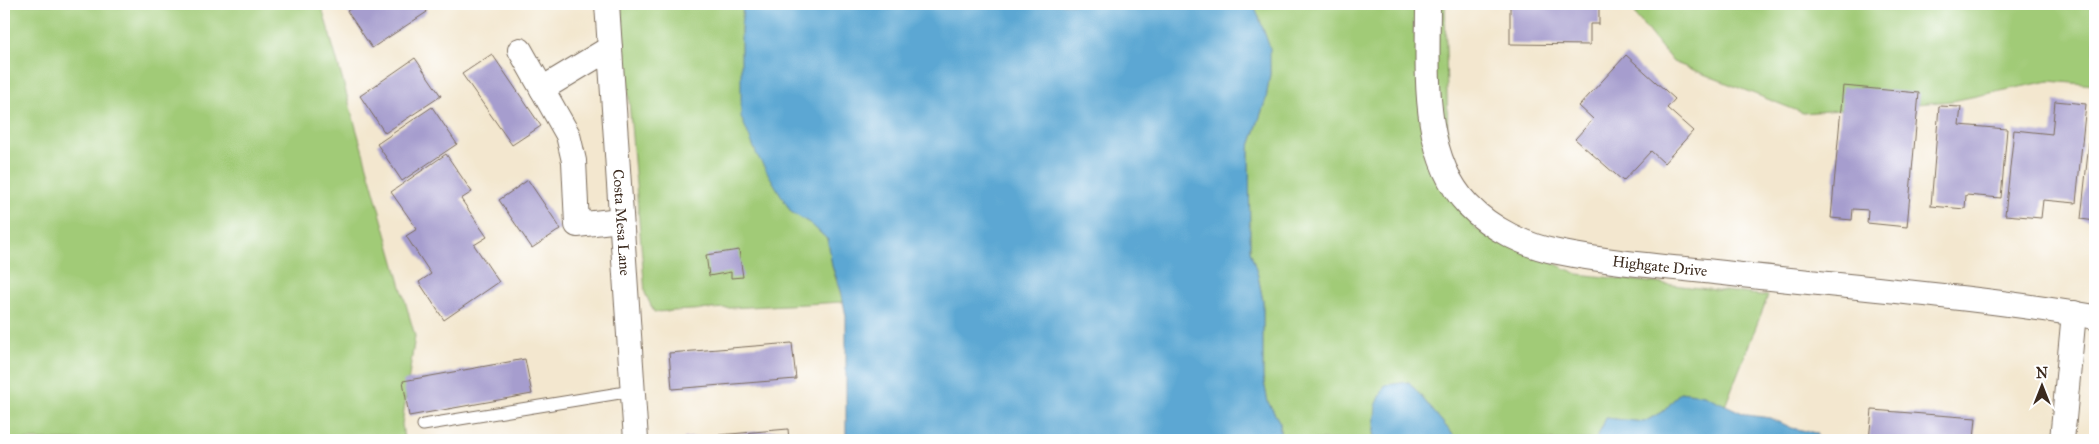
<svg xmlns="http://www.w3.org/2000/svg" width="2099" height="444" viewBox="0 0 2099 444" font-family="'IM FELL Great Primer',serif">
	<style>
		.green { fill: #a1cb77; stroke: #6e7a4a }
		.water { fill: #5ba7d3; stroke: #4b6878 }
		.building { fill: #a69dce }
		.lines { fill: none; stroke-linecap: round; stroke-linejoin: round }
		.lane-casing { stroke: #7b6c5c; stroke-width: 13 }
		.street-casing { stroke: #7b6c5c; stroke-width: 26 }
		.lane { stroke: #fff; stroke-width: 11 }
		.street { stroke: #fff; stroke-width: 24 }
		.labels { text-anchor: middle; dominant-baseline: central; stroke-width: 5; stroke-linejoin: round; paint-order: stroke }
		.street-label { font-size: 15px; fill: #3b2a1e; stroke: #fff }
	</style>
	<rect width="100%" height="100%" fill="#fff"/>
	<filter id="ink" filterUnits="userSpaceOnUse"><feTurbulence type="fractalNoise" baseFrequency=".02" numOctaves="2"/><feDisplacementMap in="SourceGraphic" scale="10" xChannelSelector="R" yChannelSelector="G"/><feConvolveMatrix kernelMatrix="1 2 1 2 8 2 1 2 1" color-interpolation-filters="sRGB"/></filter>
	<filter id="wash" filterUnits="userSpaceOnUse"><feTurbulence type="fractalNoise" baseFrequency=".0096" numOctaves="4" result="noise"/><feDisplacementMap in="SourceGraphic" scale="20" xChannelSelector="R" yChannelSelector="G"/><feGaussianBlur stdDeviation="1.12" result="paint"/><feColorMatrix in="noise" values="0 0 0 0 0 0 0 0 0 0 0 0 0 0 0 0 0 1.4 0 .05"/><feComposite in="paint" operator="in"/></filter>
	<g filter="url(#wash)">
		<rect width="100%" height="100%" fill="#f3e7cf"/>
		<path class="green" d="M4,4H321L415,336L402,424L404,440H4Z
			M621,4H743L741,29L742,117L791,212L811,224L828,240L832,266L843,302L654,312L645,293Z
			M1254,4H1445L1449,183L1476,229L1578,274L1768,296L1725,406L1704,395L1680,392L1665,410L1644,422L1606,418L1596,440H1456L1454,436L1409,382L1385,385L1373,433V440H1280V423L1268,402L1263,377V301L1258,276L1250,251L1249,149L1266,99L1270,74L1269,48Z
			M1634,4H2095V85L2049,81L1952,101L1803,113L1673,62L1636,16Z"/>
		<path class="water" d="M743,4H1254L1270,48V74L1266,99L1249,149L1250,250L1258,276L1263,301V377L1268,402L1280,423V440H846V316L841,291L832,266L828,240L811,224L791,212L757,155L741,117V29Z
			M1409,382L1454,436L1456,440H1373L1376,406L1385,385Z
			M1680,392L1704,395L1747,415L1771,418L1792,428L1816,433L1819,440H1596L1606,418L1644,422L1665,410Z"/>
		<g id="blocks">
			<path class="building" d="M358,4H422L427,12L372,48L347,11Z
				M1510,4H1599V24H1590V45L1510,44Z
				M492,54L541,126L512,145L462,74Z
				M1626,55L1675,99L1667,108L1693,131L1664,163L1651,151L1623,181L1575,139L1593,119L1579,106Z
				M415,58L441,96L385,133L360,96Z
				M1843,86L1919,93L1907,227L1867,223L1868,210L1853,209L1852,220L1831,218Z
				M2055,101L2086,104L2076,203L2043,200L2041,218L2005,215L2014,130L2052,134Z
				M1939,106L1961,107L1959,125L2007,129L2001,198L1966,195L1965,209L1931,206Z
				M432,107L457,144L402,181L377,144Z
				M2092,114L2095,115V221L2081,219Z
				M446,154L472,192L461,199L487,237L474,245L499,282L444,320L419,282L431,274L406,236L417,229L391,192Z
				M528,180L561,229L532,248L499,200Z
				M739,250L743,277L731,278V272L709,276L706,255Z
				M792,343L796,379L672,389L669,353Z
				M525,359L532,394L409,416L403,381Z
				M1872,410L1976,418L1974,440H1869Z
				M788,429L789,440H684V438Z"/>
		</g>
	</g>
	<g filter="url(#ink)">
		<use href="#blocks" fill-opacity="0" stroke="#7b6c5c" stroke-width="1"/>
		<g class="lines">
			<g class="lane-casing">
				<path id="lane" d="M423,425L632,391"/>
			</g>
			<g class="street-casing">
				<g id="street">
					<path id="s1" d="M607,4L636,440"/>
					<path id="s2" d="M1428,4C1428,68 1420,155 1468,205C1491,229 1526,246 1558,252C1612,263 1669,267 1724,273C1848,287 1973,296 2095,317"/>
					<path d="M520,50L568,135L574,161L577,225L620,220"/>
					<path d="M542,89L610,48"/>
					<path d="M2062,440L2074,313"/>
				</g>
			</g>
			<use href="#lane" class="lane"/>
			<use href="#street" class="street"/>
		</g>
	</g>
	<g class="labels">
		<g class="street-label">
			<text stroke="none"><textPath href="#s1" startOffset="219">Costa Mesa Lane</textPath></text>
			<text stroke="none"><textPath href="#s2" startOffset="416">Highgate Drive</textPath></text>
		</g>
	</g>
	<rect width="2099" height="444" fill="none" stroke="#fff" stroke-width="20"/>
	<g transform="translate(2042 386)" stroke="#ffffff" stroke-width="4" paint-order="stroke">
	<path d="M0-4L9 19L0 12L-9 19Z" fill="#3b2a1e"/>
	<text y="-8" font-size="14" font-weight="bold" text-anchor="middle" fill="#3b2a1e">N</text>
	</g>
</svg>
